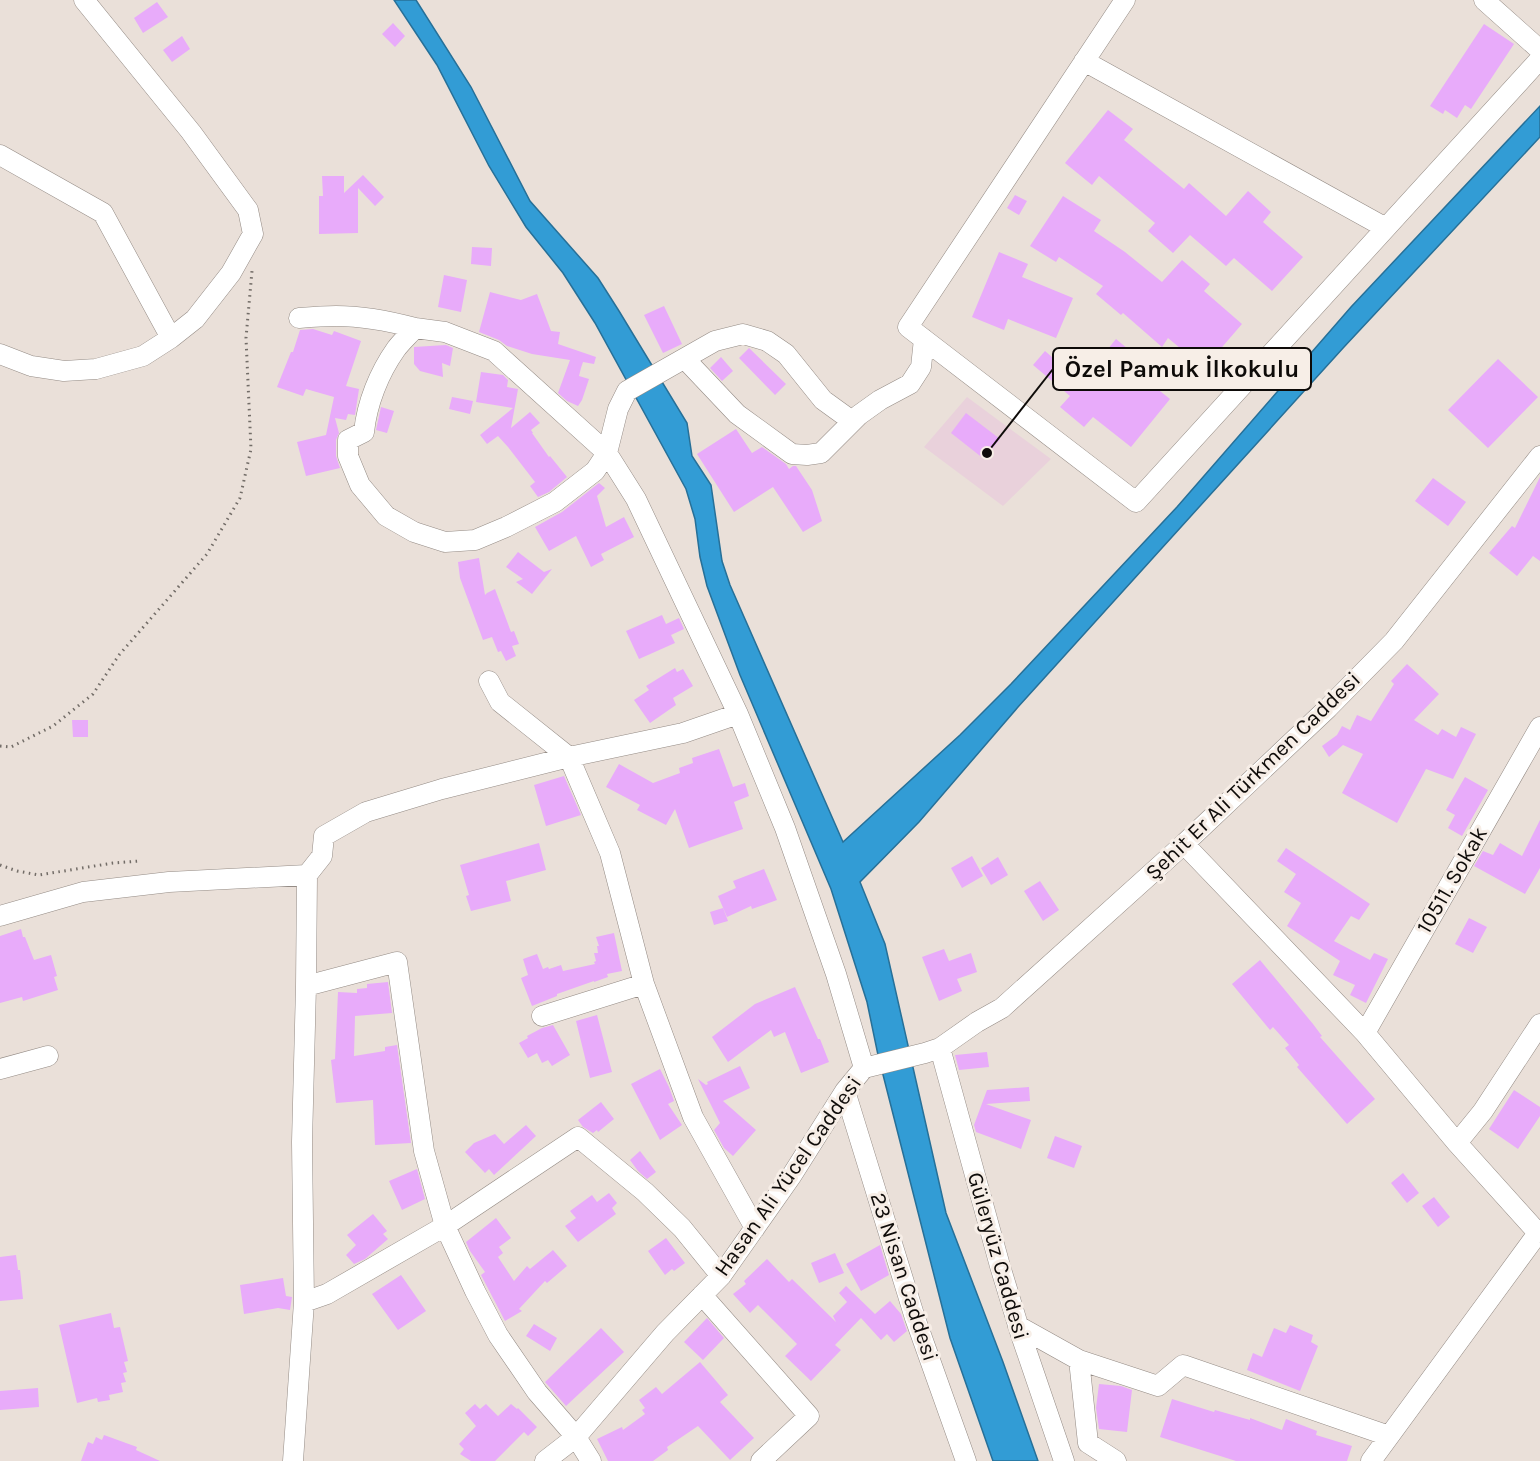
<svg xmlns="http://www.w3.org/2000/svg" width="1540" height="1461" viewBox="0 0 1540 1461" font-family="Karla,sans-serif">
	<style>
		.education { fill: #e9d1db }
		.water { fill: #329cd5; stroke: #277098; stroke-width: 1.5 }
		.building { fill: #e8abfa }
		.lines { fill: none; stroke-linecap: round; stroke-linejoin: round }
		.minor-casing { stroke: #948b85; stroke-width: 21 }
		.path { stroke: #726c67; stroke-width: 3; stroke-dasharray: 1.5 4.5; stroke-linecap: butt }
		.minor { stroke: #fff; stroke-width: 20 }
		.labels { text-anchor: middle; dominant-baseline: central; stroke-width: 6; stroke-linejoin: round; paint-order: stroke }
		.street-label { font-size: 22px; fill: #0e0b09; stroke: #f7eee7 }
		.leader { fill: none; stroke: #0e0b09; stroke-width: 2 }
		.callout-dot { fill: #0e0b09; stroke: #f7eee7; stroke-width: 2 }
		.callout { fill: #f7eee7; stroke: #0e0b09; stroke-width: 2 }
		.callout-label { font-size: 24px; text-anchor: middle; font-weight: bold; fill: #0e0b09 }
	</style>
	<rect width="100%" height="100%" fill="#eae0d9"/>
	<path class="education" d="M967,397L1051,459L1003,506L924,447Z"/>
	<path class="water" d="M394,0H416L471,87L530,201L598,278L619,311L687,423L692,456L711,485L722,561L730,585L843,842L960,735L1011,684L1177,507L1351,307L1540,106V137L1344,347L1018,707L919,822L860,882L885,944L946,1213L1003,1362L1038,1461H993L950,1338L878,1055L867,1002L831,889L740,675L707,586L700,557L695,519L686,489L595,323L563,273L526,227L489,166L437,65Z"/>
	<path class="building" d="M157,2L168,17L143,33L134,18Z
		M393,23L405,36L395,47L382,34Z
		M1484,24L1514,44L1471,109L1465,105L1457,118L1445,110L1443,114L1430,106Z
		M182,36L190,49L172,62L163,50Z
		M1108,110L1133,129L1124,140L1184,189L1189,183L1226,216L1248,191L1271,212L1263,222L1303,257L1272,291L1234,258L1226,266L1190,235L1173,253L1148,231L1155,223L1099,176L1092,185L1065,163Z
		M363,175L384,197L375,206L358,188V233L319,234V196H323L322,176H344V193Z
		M1015,195L1027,201L1019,215L1007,208Z
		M1063,196L1101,220L1094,231L1125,252L1162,282L1182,260L1210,284L1204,291L1242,324L1204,368L1168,338L1162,347L1123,313L1121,315L1096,294L1103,286L1059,257L1056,262L1030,246Z
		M472,247L492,248L491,266L471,264Z
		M999,252L1028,264L1022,277L1073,298L1056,338L1008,319L1004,330L972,317Z
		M444,275L467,280L461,312L438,307Z
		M490,292L521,300L537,294L551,331L560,332L558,344L596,357L594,364L583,362L581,368L579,376L589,379L582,400L578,406L567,401L558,393L570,360L532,354L507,346L499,340L479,332Z
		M664,306L682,344L663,353L644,315Z
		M313,329L332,335L334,331L361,341L346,386L359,389L355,415L348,414L346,420L335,418L339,433L336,440V456L340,468L306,476L297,442L326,435L334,397L306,389L303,396L277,387L291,352H293L300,330Z
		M1116,339L1134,354L1126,364L1170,399L1131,447L1093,417L1084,427L1060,407L1070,396L1033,365L1045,351L1081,382Z
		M446,345L453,348L450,366L442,363L443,377L420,371L414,364V347Z
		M749,348L786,384L775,395L739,358Z
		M721,357L733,371L722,381L710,368Z
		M1498,359L1538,397L1488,448L1448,410Z
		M481,372L503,375L508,380L507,387L518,389L511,428L530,412L540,423L531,430L533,433H532L549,457L550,456L567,477L549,492L538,497L530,486L535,482L508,447L498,436L487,444L480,435L513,408L476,402Z
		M452,397L473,401L470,414L449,409Z
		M381,407L394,411L387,433L376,430Z
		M966,413L1000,439L984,459L951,433Z
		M736,429L752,453L762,447L786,464L789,469L793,466H796L812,490L822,521L803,532L773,487L734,512L697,454Z
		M1540,477V561L1533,556L1517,576L1489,553L1512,526L1515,528Z
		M1433,478L1466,502L1448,526L1415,501Z
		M599,483L605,488L597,496L606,527L624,517L634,537L601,554L604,560L591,567L576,536L549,551L535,527L562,512Z
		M518,552L544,572L552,569L532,594L516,582L523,579L506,567Z
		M479,558L485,595L487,593L495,589L511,632L514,631L519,644L512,646L516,656L506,661L501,651L498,652L492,637L483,640L460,578L458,562Z
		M662,615L666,624L679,618L684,629L671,635L675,643L639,659L626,631Z
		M1407,664L1439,694L1414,720L1438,735L1442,729L1456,737L1461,727L1476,734L1453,779L1426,769L1397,823L1342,793L1363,754L1343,745L1329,757L1322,746L1337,735L1342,726L1350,730L1357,715L1371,721L1394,684L1391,681Z
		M675,668L677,672L683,669L693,686L673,698L676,705L650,723L634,700L649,690L646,686Z
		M72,720H88V737H73Z
		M719,749L733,787L745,783L749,796L734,802L743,829L700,844L689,848L675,809L666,825L637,810L640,805L606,787L619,764L653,783L680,773L679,768L693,763L692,758Z
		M564,776L581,815L546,826L534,785Z
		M1465,777L1488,790L1462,836L1448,828L1455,815L1446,810Z
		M1540,820V868L1525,894L1474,866L1483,851L1493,855L1500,843L1522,856Z
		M539,843L546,870L506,881L511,901L471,911L466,896L469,895L460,865Z
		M1286,848L1370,904L1359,920L1351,916L1334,941L1370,960L1374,953L1388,959L1366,1003L1350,995L1355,985L1333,975L1340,961L1287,926L1301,903L1284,892L1296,874L1277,861Z
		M972,856L983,876L962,888L951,868Z
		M998,857L1008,875L991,885L981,868Z
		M764,869L777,900L752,909L751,906L727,917L718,896L736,888L733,881Z
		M1040,881L1059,910L1043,921L1024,891Z
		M723,908L728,921L714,925L710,912Z
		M1469,918L1487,927L1473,953L1455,944Z
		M21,929L23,937H25L34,960L51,955L57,976L54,977L58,990L23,1001L22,997L0,1003V936Z
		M614,933L622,971L607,974L608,977L594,982V981L557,994V996L532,1006L521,978L528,975L523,959L537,954L543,969L548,967L549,969L561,965L563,971L595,964L594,962L596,961L594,953H598L597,946H599L596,937Z
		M944,949L949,961L971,953L977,972L957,979L962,991L939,1001L922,957Z
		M1260,960L1313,1024L1322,1036L1320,1037L1375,1099L1347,1124L1297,1067L1299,1065L1285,1048L1289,1045L1273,1027L1270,1030L1232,984Z
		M388,982L392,1013L355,1016L354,1056L385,1051V1047L397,1045L411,1143L375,1145L373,1100L336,1103L331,1060L335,1059L338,992L357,993V989L367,988V984Z
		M795,987L818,1039H820L829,1062L801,1073L785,1032L774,1037L771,1030L728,1062L712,1037L755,1004Z
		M597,1015L612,1072L590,1078L576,1021Z
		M553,1025L570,1055L552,1066L548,1060L542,1063L537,1053L528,1058L519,1043L528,1038L527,1036L542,1028Z
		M987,1052L989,1067L959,1070L955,1055Z
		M740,1066L750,1088L723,1101L756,1130L733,1156L724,1148L714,1130L720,1123L698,1079L706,1085L708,1084L707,1082Z
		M660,1069L669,1087L674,1101L668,1104L682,1125L660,1140L631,1084Z
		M1029,1087L1030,1101L986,1104L1031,1120L1021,1149L976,1132L974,1125L987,1090Z
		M1514,1090L1540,1107V1116L1518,1149L1489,1129Z
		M601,1102L614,1119L598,1132L597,1130L593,1133L583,1127L578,1120Z
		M526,1125L536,1136L494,1175L489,1169L485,1173L465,1152L474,1143L495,1134L504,1144Z
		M1055,1136L1082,1146L1074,1168L1047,1158Z
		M640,1151L656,1172L647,1179L638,1171L630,1160Z
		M417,1169L425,1199L402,1210L389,1181Z
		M1403,1173L1419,1193L1407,1203L1391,1183Z
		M609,1193L617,1203L612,1208L616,1214L578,1242L565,1226L576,1218L570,1211L592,1195L597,1202Z
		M1434,1197L1450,1217L1438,1227L1422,1206Z
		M373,1214L387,1231L383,1234L388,1239L365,1259L354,1264L346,1255L356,1245L347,1235Z
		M496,1218L511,1238L499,1247L503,1253L498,1257L514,1281L527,1266L530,1269L553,1250L567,1266L547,1283L545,1281L519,1309L522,1311L505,1321L481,1275L485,1272L470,1251L466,1242Z
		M666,1238L685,1263L674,1271L672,1269L665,1275L648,1251Z
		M880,1245L889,1275L861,1291L846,1264Z
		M835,1253L844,1273L819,1283L811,1263Z
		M16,1255L18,1270H20L23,1299L0,1301V1257Z
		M767,1259L789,1282L792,1279L836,1322L833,1316L847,1302L839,1293L846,1286L875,1314L890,1301L901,1314L907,1331L894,1342L887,1334L881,1340L861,1318L835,1345L841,1350L811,1381L785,1356L797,1344L758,1305L750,1313L733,1294L746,1284L744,1281Z
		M401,1275L426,1311L398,1330L372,1294Z
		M283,1278L286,1296L292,1297L290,1310L278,1308L244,1314L240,1285Z
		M111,1313L114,1328L120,1327L128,1361L124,1362L127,1372L123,1373L126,1382L121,1383L123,1392L109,1395L110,1400L98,1402L97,1398L77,1403L59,1325Z
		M707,1318L724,1338L703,1360L684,1342Z
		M534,1324L557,1338L550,1351L526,1336Z
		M1290,1325L1313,1335L1311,1342L1318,1346L1300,1391L1247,1370L1253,1353L1262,1357L1274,1328L1286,1333Z
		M601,1328L624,1352L566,1406L545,1382Z
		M700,1362L728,1395L720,1402L754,1438L730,1460L698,1426L667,1447L668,1450L653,1461H608L597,1439L622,1427L623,1430L645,1414L642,1410L645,1408L639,1400L656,1387L662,1394Z
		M1099,1384L1121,1386L1132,1390L1127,1432L1099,1429L1096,1408Z
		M38,1388L39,1407L0,1410V1391Z
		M1172,1399L1214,1412L1215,1410L1250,1420V1418L1282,1430L1286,1419L1317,1431L1316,1435L1352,1446L1347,1461H1236L1160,1437Z
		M475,1404L480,1409L486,1404L498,1416L511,1404L517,1409L518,1408L537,1427L528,1436L524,1432L495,1461H471L460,1454L464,1449L459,1444L476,1426L465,1413Z
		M104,1435L137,1447L136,1450L160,1461H81L88,1442L93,1444L96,1437L102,1440Z"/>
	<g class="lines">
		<g class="minor-casing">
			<path id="minor" d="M1125,0L908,327L1136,502L1540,59
				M1484,0L1540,50
				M1084,61L1386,228
				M0,155L103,213L171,338
				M299,318C311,317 324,316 336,316C363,316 389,321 415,328
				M0,354L31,366L64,371L96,369L143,356L171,338L195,319L231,273L253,234L248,210L191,132L84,0
				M685,359L737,414L792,454L807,455L821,453L859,415L880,400L910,384L921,367L924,339
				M852,421L823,400L786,354L767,341L743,334L715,341L627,391L618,409L607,453L595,471L555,502L506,527L475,540L445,542L414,532L386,516L360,485L348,456V440L364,432C367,403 379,373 396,349C402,341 409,335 415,328L445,332L494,351L607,453L636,499L738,714L785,828L836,974L864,1068
				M489,681L500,702L569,757L610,853L644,984L693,1117L755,1228
				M1184,844L1365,1033L1457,1143L1538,1233L1540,1231
				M0,916L83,892L169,882L307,875
				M306,986L397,962L424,1151L445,1226L475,1291L498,1335L537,1392L576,1437L591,1461
				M542,1016L644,984
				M1365,1033L1540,727
				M940,1048L1000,1266L1021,1335L1064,1461
				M0,1069L48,1056
				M845,1091L915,1318L966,1461
				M1457,1143L1483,1111L1540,1024
				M702,1295L809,1416L761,1461
				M304,1302L327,1294L445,1226L578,1137L645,1192L682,1228L721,1276
				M1018,1326L1079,1360L1158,1386L1183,1365L1389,1436
				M1079,1360L1088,1443L1116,1461
				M293,1461L304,1302L302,1142L306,986L307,875L322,856L324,836L366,812L442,789L569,757L683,733L738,714
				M545,1461L576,1437L665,1333L721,1276L792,1175L845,1091L864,1068L925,1053L940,1048L977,1022L1002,1008L1184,844L1328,708L1394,641L1540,456
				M1371,1461L1538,1233L1540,1235"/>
		</g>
		<path class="path" d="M0,746L11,747L53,726L93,694L119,655L207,554L240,498L251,449L246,338L252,271
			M0,865L17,871L39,875L113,863L140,861"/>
		<use href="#minor" class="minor"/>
	</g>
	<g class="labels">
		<g class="street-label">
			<text transform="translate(1253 776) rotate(-44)">Şehit Er Ali Türkmen Caddesi</text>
			<text transform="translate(1452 880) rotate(-60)">10511. Sokak</text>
			<text transform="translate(788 1176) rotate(-55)">Hasan Ali Yücel Caddesi</text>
			<text transform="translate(998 1256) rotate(74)">Güleryüz Caddesi</text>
			<text transform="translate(904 1277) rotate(72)">23 Nisan Caddesi</text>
		</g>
	</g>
	<path class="leader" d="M987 453L1053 369"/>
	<circle class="callout-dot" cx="987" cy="453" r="6"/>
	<rect class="callout" x="1053" y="348" width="258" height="42" rx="6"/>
	<g class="callout-label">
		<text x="1182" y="377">Özel Pamuk İlkokulu</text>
	</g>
</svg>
